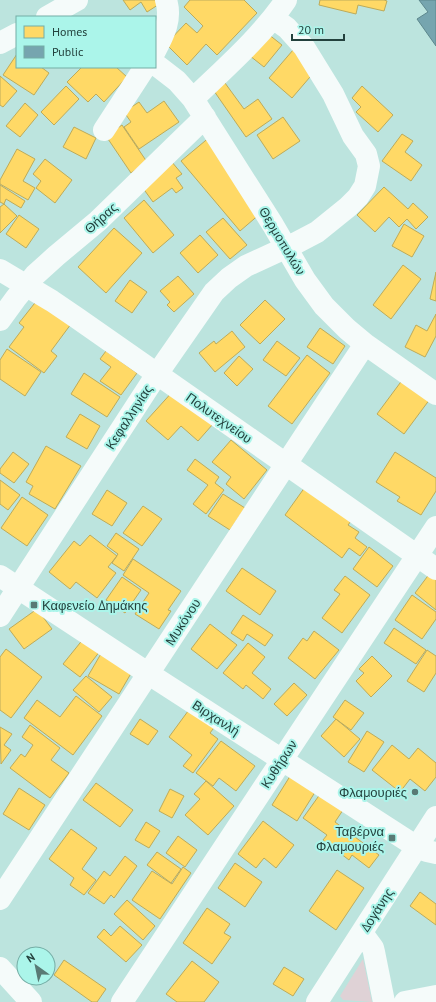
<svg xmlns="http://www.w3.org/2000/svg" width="436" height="1002" viewBox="0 0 436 1002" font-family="'PT Sans',sans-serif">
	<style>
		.green { fill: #dfd2d6 }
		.homes { fill: #ffd966; stroke: #bdab5a }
		.public { fill: #76a5af; stroke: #5d878d }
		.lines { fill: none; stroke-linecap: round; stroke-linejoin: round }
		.minor { stroke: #f5fbfa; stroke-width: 22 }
		.major { stroke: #f5fbfa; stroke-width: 22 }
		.poi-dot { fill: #597a75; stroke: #abf5ea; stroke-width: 1.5 }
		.labels { text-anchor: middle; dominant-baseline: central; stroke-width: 4; stroke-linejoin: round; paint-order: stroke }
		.street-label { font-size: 13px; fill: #23413d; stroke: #abf5ea }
		.poi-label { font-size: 13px; fill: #23413d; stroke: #abf5ea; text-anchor: end }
	</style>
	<rect width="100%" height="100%" fill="#bce4de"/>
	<path class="green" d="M363,959L372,1002L343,1000L340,996Z"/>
	<path class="homes" d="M123,0H163L164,1L147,12L141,2L130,10Z
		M190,0H244L257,13L217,55L206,44L187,65L166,44L186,23L197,33L203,26L184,7Z
		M320,0H384L387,1L384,11L358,5L356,14L319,5Z
		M263,30L282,45L264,67L245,52Z
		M293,50L316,70L292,98L269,78Z
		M17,54V67H41L49,73L34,95L3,75Z
		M82,67H116L127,77L104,102L96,94L88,102L67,82Z
		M0,76L17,91L3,107L0,105Z
		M225,83L244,109L258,99L272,119L246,137L214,91Z
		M66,86L79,99L54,125L41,112Z
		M362,86L393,115L378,132L356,112L361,107L352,98Z
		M164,101L179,122L139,149L124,127L131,122L124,112L139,102L147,113Z
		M25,103L38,115L20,137L6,126Z
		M283,117L300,141L273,159L257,135Z
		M122,125L147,162L131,173L106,136Z
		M74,127L96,138L86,159L63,147Z
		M402,134L413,141L405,152L422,165L411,181L382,161Z
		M211,136L261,213L240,231L181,161Z
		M17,149L35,159L23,181L35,188L28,200L0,184V180Z
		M45,159L72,180L55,203L36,188L41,181L33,174Z
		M171,161L182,174L176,178L183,188L176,193L172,188L153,202L140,184Z
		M0,185L25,201L21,208L6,199L4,204L0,202Z
		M384,187L408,209L413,203L428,217L416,229L407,219L399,227L389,217L375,232L357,215Z
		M144,200L174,235L153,253L124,218Z
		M4,204L17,216L0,233V207Z
		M19,215L39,229L26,248L6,234Z
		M223,218L247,245L230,259L206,232Z
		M404,224L424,236L412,257L392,246Z
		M114,228L142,253L106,293L78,267Z
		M200,235L218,255L198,273L180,253Z
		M403,265L421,279L391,319L373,305Z
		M436,272V301L430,299Z
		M178,276L194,294L174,312L167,305L170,302L160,291Z
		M130,280L147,292L132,313L115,301Z
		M38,299L71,324L51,351L57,356L44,373L9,347L24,327L19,323Z
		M265,300L285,319L260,344L240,325Z
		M436,314V336L425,357L405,347L416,325L427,331Z
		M320,328L345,346L333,364L307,347Z
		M232,331L245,347L215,372L199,353L214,341L216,344Z
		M277,341L300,358L286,376L263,360Z
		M7,349L41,372L25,396L0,379V360Z
		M106,351L137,373L121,395L100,381L111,367L100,359Z
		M307,355L330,373L292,424L268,406Z
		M239,356L253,369L237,386L224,373Z
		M84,373L120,397L107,417L71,394Z
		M403,379L430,399L404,434L377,414Z
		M174,390L213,424L198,441L181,426L168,440L146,421Z
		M80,414L100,426L87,449L66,437Z
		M231,440L267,470L244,499L226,484L231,477L212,462Z
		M46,446L81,466L55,509L29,494L33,486L26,482Z
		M13,452L29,464L14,483L0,473V469Z
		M395,452L436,478V491L421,515L397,501L400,497L376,482Z
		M195,459L219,477L215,483L224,490L206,514L193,504L208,485L187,470Z
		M0,480L20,495L8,510L0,504Z
		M305,487L351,521L348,525L359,532L355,538L367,547L360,556L349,548L342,558L285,515Z
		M107,490L127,503L112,526L92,514Z
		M223,494L245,508L230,530L208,516Z
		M22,497L48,515L27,546L1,528Z
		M143,506L162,519L142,546L123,533Z
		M116,533L139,549L124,571L112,563L118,554L107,546Z
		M90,535L117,556L108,567L116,573L97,598L76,582L70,589L49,572L74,541L80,546Z
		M369,547L393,566L377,587L353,569Z
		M133,559L181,591L168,610L171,611L159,629L135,614L149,593L123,575Z
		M242,568L276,591L260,615L226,591Z
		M430,573L436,578V610L415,593Z
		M345,576L370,595L342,633L322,618L340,594L334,590Z
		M122,577L141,590L125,613L106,600Z
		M412,595L436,612V619L422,639L395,620Z
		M37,609L52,629L24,649L9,629Z
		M243,615L273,635L265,646L247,634L243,641L231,633Z
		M210,624L237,645L217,669L191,649Z
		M394,628L426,650L416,664L384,643Z
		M314,631L339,650L315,679L288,658L303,638L307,641Z
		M84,638L100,651L80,677L63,664Z
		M248,643L265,657L252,673L271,689L263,699L246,685L243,689L223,673Z
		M6,649L42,677L11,718L0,710V657Z
		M427,650L436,656V673L424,692L407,681Z
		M102,652L133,670L119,694L88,676Z
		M372,656L392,676L371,697L356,681L364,673L359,669Z
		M86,676L112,697L99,712L73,690Z
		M294,683L307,695L287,716L274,704Z
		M76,696L102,716L73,755L24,718L37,700L60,717Z
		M345,700L364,713L351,730L333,717Z
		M191,707L216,725L210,733L218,739L193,773L183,766L192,755L169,737Z
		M140,719L158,731L148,745L130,734Z
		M336,719L360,739L344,757L321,736Z
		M30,725L60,748L51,760L69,773L50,798L10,768L21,754L25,757L33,745L22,737Z
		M0,727L12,734L4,745L11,750L1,764Z
		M367,731L384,742L364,772L348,762Z
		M221,741L255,766L236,791L219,778L213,786L196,773Z
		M392,745L409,759L418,748L436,763V777L425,791L410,779L400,792L372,770Z
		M292,773L317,789L297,821L272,805Z
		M206,781L234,806L208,835L185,815L200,799L194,794Z
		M96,783L133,810L120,827L83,800Z
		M19,788L45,805L29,830L3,814Z
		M170,789L184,796L172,818L159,811Z
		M323,790L345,807L335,822L379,855L369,868L352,855L349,860L323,840L327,835L303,818Z
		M263,821L294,845L276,868L264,858L256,868L238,854Z
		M146,822L160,831L149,848L135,840Z
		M71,829L97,848L82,869L96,880L84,895L70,885L74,878L49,859Z
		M178,836L197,850L185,867L166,853Z
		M157,852L181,869L171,883L147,865Z
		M125,856L137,866L114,898L111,895L104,904L88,893L104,871L110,876Z
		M235,863L262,882L245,907L218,888Z
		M183,867L191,873L160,919L132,900L152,871L172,884Z
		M337,870L364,888L336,930L309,911Z
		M420,892L436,904V925L410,906Z
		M127,900L155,926L143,940L114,914Z
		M207,908L230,924L224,933L231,937L212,964L183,943Z
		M120,926L142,945L126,962L97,937L104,929L111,936Z
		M64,960L106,989L97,1002H92L54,975Z
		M192,961L219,982L204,1002H177L166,994Z
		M284,967L304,979L293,996L273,984Z"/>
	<path class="public" d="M419,0H436V46L417,19L428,12Z"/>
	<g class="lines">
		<path class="minor" d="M47,17L77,0
			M0,43L17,34
			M155,51C164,34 172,19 166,0
			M155,64L177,81L193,99L273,225L305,280L324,306L347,329L365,344L436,394
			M193,99C225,68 261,37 286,0
			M104,130L145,67
			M0,320L16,298L35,275L56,256L98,221L205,117
			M0,576L149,674L417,847L427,851L436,853
			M0,616L157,374L214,292L229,278L246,266L296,243L317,232L348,207L358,197L365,186L369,166L366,154L353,136L333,94L304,47L287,28L273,18
			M0,899L365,344
			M362,933L373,948L374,952L384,1002
			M0,968L31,1002
			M122,1002L436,527
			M317,1002L436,817
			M405,1002L436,996"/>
		<path class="major" d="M0,270L52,301L77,318L436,569"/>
	</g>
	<g class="poi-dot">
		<rect x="30" y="601" width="8" height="8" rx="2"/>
		<circle cx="415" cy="792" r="4"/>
		<rect x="388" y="834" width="8" height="8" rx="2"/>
	</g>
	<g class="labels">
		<g class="street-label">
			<text transform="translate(101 218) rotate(-42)">Θήρας</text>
			<text transform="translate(282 241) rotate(59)">Θερμοπυλών</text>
			<text transform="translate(129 417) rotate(-57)">Κεφαλληνίας</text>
			<text transform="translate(219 418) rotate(35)">Πολυτεχνείου</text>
			<text transform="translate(183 622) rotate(-57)">Μυκόνου</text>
			<text transform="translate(216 718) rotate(33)">Βιρχανλή</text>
			<text transform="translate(279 764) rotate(-57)">Κυθήρων</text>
			<text transform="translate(377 910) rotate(-57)">Δογάνης</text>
		</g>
		<g class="poi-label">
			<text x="42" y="605" text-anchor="start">Καφενείο Δημάκης</text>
			<text x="407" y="792">Φλαμουριές</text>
			<text x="384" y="831">Ταβέρνα<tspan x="384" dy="15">Φλαμουριές</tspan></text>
		</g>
	</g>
	<rect x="16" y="16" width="140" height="52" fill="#abf5ea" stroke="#75ada5"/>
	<rect x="24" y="26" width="20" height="12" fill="#ffd966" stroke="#75ada5"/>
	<text x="52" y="36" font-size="12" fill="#23413d">Homes</text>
	<rect x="24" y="46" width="20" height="12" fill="#76a5af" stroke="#75ada5"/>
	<text x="52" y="56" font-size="12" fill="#23413d">Public</text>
	<g transform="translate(36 966) rotate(327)"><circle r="19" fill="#abf5ea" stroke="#75ada5"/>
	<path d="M0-3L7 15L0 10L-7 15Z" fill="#597a75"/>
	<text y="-6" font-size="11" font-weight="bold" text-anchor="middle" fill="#23413d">N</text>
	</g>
	<path d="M292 34v6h52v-6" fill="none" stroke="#23413d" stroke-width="2"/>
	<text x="298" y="34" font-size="12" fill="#23413d" stroke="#abf5ea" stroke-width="3" paint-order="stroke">20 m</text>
</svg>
